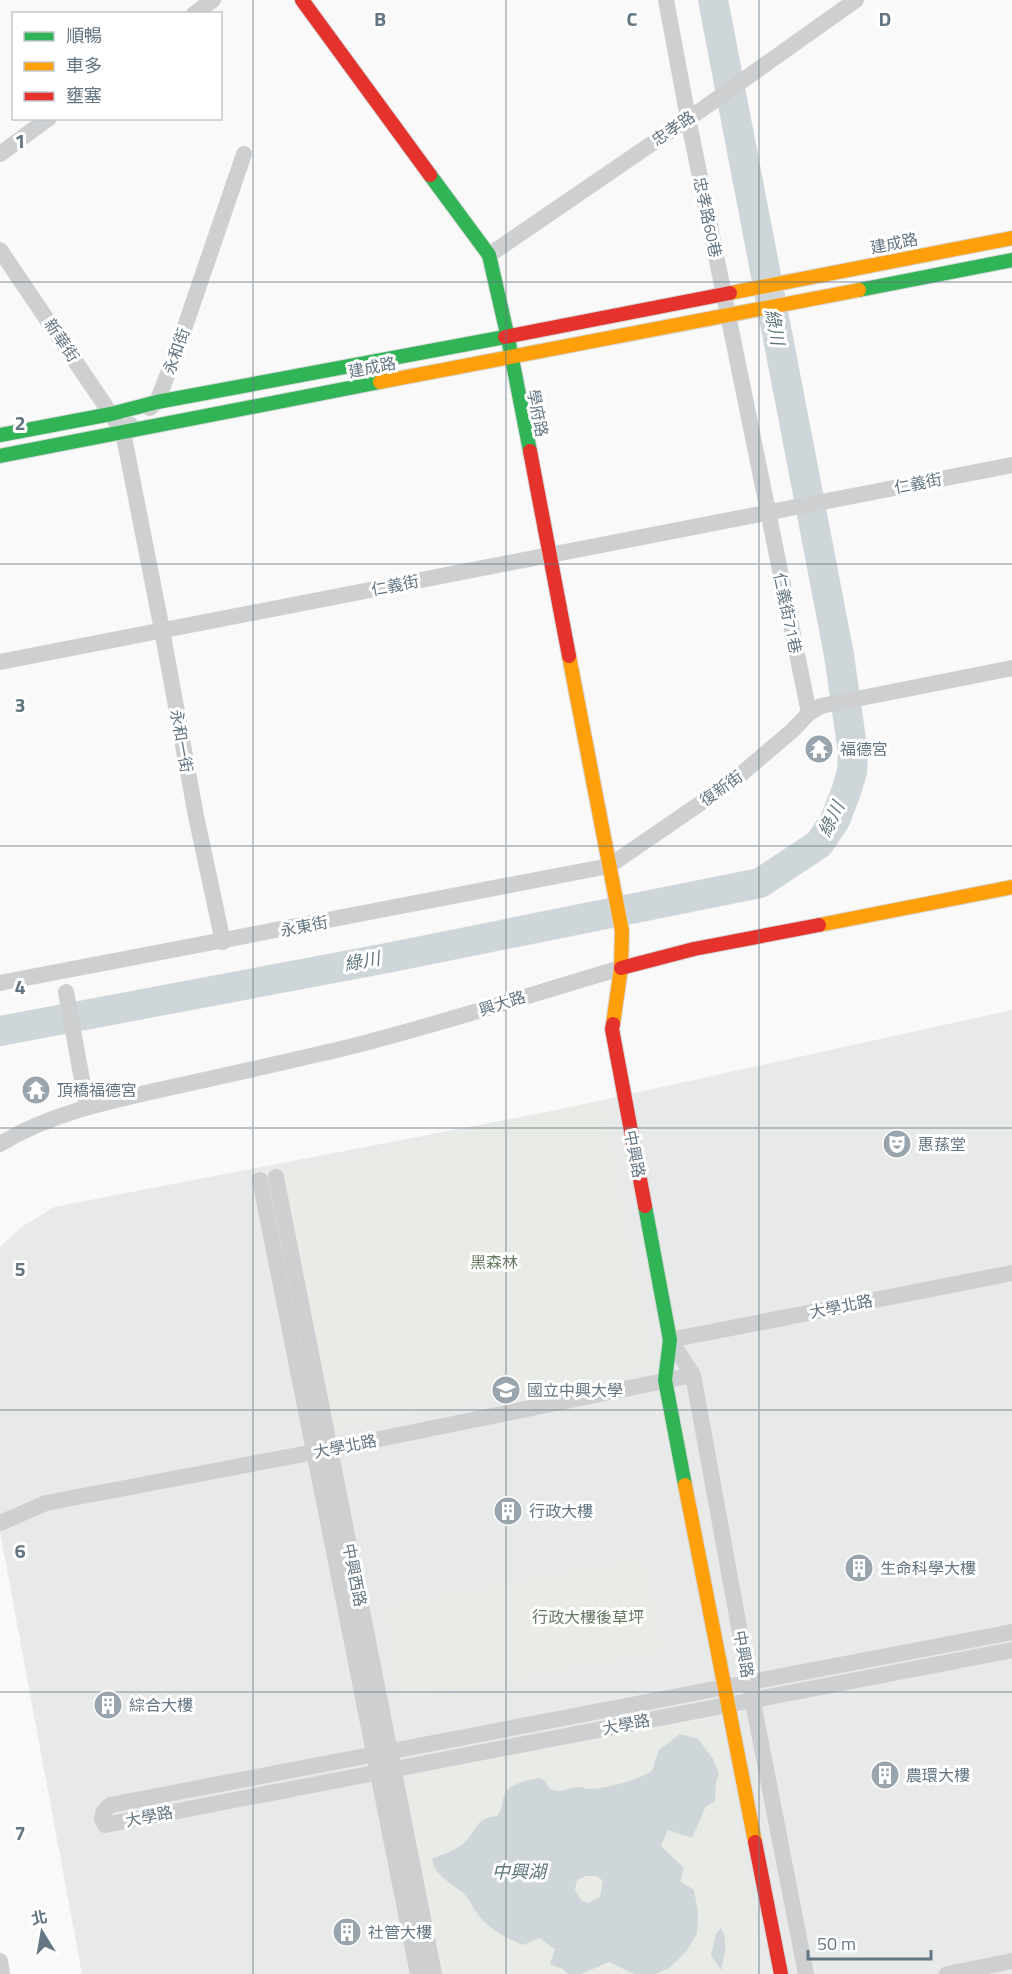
<svg xmlns="http://www.w3.org/2000/svg" width="1012" height="1974" viewBox="0 0 1012 1974" font-family="'Titillium Web','Noto Sans TC',sans-serif">
	<style>
		.built { fill: #e8e9e9 }
		.green { fill: #e8ebe6 }
		.water { fill: #ced6d9; fill-rule: evenodd }
		.lines { fill: none; stroke-linecap: round; stroke-linejoin: round }
		.river { stroke: #ced6d9; stroke-width: 30 }
		.fast-casing { stroke: #d5d6d7; stroke-width: 16 }
		.slow-casing { stroke: #d5d6d7; stroke-width: 16 }
		.jam-casing { stroke: #d5d6d7; stroke-width: 16 }
		.street { stroke: #cecfd0; stroke-width: 16 }
		.fast { stroke: #30b455; stroke-width: 14 }
		.slow { stroke: #ff9f0a; stroke-width: 14 }
		.jam { stroke: #e5322d; stroke-width: 14 }
		.grid { fill: none; stroke: #657683; stroke-width: 1.5; stroke-opacity: 0.55 }
		.labels { text-anchor: middle; dominant-baseline: central; stroke-width: 6; stroke-linejoin: round; paint-order: stroke }
		.street-label { font-size: 16px; fill: #657683; stroke: #fff }
		.poi-label { font-size: 16px; fill: #657683; stroke: #fff; text-anchor: start }
		.park-label { font-size: 16px; fill: #687a64; stroke: #fff }
		.water-label { font-size: 18px; font-style: italic; fill: #60757c; stroke: #fff }
		.grid-label { font-size: 20px; text-anchor: middle; font-weight: bold; fill: #657683; stroke: #fff; stroke-width: 6; stroke-linejoin: round; paint-order: stroke }
	</style>
	<rect width="100%" height="100%" fill="#f9f9f9"/>
	<path class="built" d="M1012,1010V1974H82L0,1532V1247L20,1228L54,1207L567,1108Z"/>
	<path class="green" d="M602,1100L654,1368L335,1430L283,1172Z
		M643,1558L663,1652L399,1700L384,1606Z
		M686,1713L722,1731L764,1967L757,1974H442L407,1795L418,1766Z"/>
	<path class="water" d="M680,1734L698,1739L713,1759L719,1774L716,1782L715,1801L706,1806L692,1838L668,1830L661,1846L684,1868L680,1881L694,1890L698,1912L697,1934L685,1953L669,1968L655,1974H634L609,1962L581,1974H568L563,1969L550,1964L555,1949L539,1938L523,1945C506,1937 491,1931 479,1916C473,1909 470,1899 463,1893C450,1882 435,1876 432,1859C443,1854 458,1850 466,1841C478,1828 476,1818 497,1816C504,1807 501,1802 505,1794C510,1783 529,1780 539,1778L545,1781C553,1799 566,1787 579,1787C582,1787 585,1789 588,1789C605,1789 638,1780 652,1771L659,1750ZM586,1876H597L603,1881L600,1897L588,1903L581,1900L575,1890L577,1880Z
		M721,1928C729,1941 724,1956 721,1970L711,1955L716,1934Z"/>
	<g class="lines">
		<path class="river" d="M0,1031L387,958L760,883L819,844L835,820L846,792L852,772L853,753L839,655L713,0"/>
		<g class="fast-casing">
			<path id="fast" d="M430,175L489,255L508,338L530,451
				M859,290L1012,260
				M0,435L111,414L157,402L505,337
				M0,456L380,382
				M645,1206L670,1340L665,1380L685,1485"/>
		</g>
		<g class="slow-casing">
			<path id="slow" d="M730,293L1012,238
				M380,382L859,290
				M569,656L622,931L621,968L613,1024
				M819,925L1012,887
				M685,1485L755,1842"/>
		</g>
		<g class="jam-casing">
			<path id="jam" d="M302,0L430,175
				M505,337L730,293
				M530,451L569,656
				M621,968L694,949L819,925
				M613,1024L612,1029L645,1206
				M755,1842L781,1974"/>
		</g>
		<path class="street" d="M666,0L688,118L809,713
			M194,14L213,0
			M0,154L49,118
			M0,250L117,423
			M489,255L704,108L856,0
			M150,408L157,402L178,347L244,154
			M131,425L123,432L162,630L196,816L223,942
			M0,662L1012,465
			M0,983L609,866L733,781L793,730L809,713L821,706L1012,668
			M66,992L87,1107
			M0,1144C51,1113 110,1101 168,1088C227,1075 286,1062 345,1048C438,1025 529,995 621,968
			M276,1177L434,1974
			M260,1180L418,1974
			M0,1523L46,1503L330,1449L693,1375
			M1012,1632L110,1805L103,1813L102,1819L105,1825L1012,1650
			M0,1961L2,1974
			M806,1974L749,1682L693,1375L670,1340L1012,1273
			M947,1974L1012,1961"/>
		<use href="#fast" class="fast"/>
		<use href="#slow" class="slow"/>
		<use href="#jam" class="jam"/>
	</g>
	<path class="grid" d="M253,0V1974M506,0V1974M759,0V1974M0,282H1012M0,564H1012M0,846H1012M0,1128H1012M0,1410H1012M0,1692H1012"/>
	<defs>
		<g id="temple-disc" transform="scale(1.5)"><circle r="9.5" fill="#99a4ac" stroke="#fff"/><path d="M0-6L5-2H3V0L6.5 2.5H4V6H1.5V3h-3V6H-4V2.5H-6.5L-3 0V-2H-5Z" fill="#fff"/></g>
		<g id="theatre-disc" transform="scale(1.5)"><circle r="9.5" fill="#99a4ac" stroke="#fff"/><path d="M-5-5.5Q0-4 5-5.5V0Q5 5 0 6Q-5 5-5 0ZM-3.3-2.5H-1v1.5H-3.3ZM1-2.5H3.3v1.5H1ZM-2.8 1Q0 5.5 2.8 1Z" fill="#fff"/></g>
		<g id="university-disc" transform="scale(1.5)"><circle r="9.5" fill="#99a4ac" stroke="#fff"/><path d="M0-5L7-2L0 1L-7-2ZM-4 1L0 2.5L4 1V4Q0 6-4 4Z" fill="#fff"/></g>
		<g id="building-disc" transform="scale(1.5)"><circle r="9.5" fill="#99a4ac" stroke="#fff"/><path d="M-4-6H4V6H1V3H-1V6H-4ZM-2.5-4.3h1.7v1.8h-1.7ZM.8-4.3h1.7v1.8H.8ZM-2.5-1h1.7V.8h-1.7ZM.8-1h1.7V.8H.8Z" fill="#fff"/></g>
	</defs>
	<g fill-rule="evenodd">
		<use href="#temple-disc" x="819" y="749"/>
		<use href="#temple-disc" x="36" y="1090"/>
		<use href="#theatre-disc" x="897" y="1144"/>
		<use href="#university-disc" x="506" y="1390"/>
		<use href="#building-disc" x="508" y="1511"/>
		<use href="#building-disc" x="859" y="1568"/>
		<use href="#building-disc" x="108" y="1705"/>
		<use href="#building-disc" x="885" y="1775"/>
		<use href="#building-disc" x="347" y="1932"/>
	</g>
	<g class="labels">
		<g class="street-label">
			<text transform="translate(673 128) rotate(-34)">忠孝路</text>
			<text transform="translate(708 217) rotate(78)">忠孝路60巷</text>
			<text transform="translate(894 243) rotate(-11)">建成路</text>
			<text transform="translate(62 340) rotate(56)">新華街</text>
			<text transform="translate(176 351) rotate(-70)">永和街</text>
			<text transform="translate(372 367) rotate(-11)">建成路</text>
			<text transform="translate(538 413) rotate(79)">學府路</text>
			<text transform="translate(918 483) rotate(-11)">仁義街</text>
			<text transform="translate(395 585) rotate(-11)">仁義街</text>
			<text transform="translate(788 613) rotate(78)">仁義街71巷</text>
			<text transform="translate(182 741) rotate(80)">永和一街</text>
			<text transform="translate(721 788) rotate(-36)">復新街</text>
			<text transform="translate(304 926) rotate(-11)">永東街</text>
			<text transform="translate(502 1003) rotate(-18)">興大路</text>
			<text transform="translate(635 1154) rotate(79)">中興路</text>
			<text transform="translate(841 1306) rotate(-11)">大學北路</text>
			<text transform="translate(345 1446) rotate(-11)">大學北路</text>
			<text transform="translate(355 1575) rotate(79)">中興西路</text>
			<text transform="translate(744 1654) rotate(80)">中興路</text>
			<text transform="translate(626 1724) rotate(-11)">大學路</text>
			<text transform="translate(149 1816) rotate(-11)">大學路</text>
		</g>
		<g class="poi-label">
			<text x="840" y="749">福德宮</text>
			<text x="57" y="1090">頂橋福德宮</text>
			<text x="918" y="1144">惠蓀堂</text>
			<text x="527" y="1390">國立中興大學</text>
			<text x="529" y="1511">行政大樓</text>
			<text x="880" y="1568">生命科學大樓</text>
			<text x="129" y="1705">綜合大樓</text>
			<text x="906" y="1775">農環大樓</text>
			<text x="368" y="1932">社管大樓</text>
		</g>
		<g class="park-label">
			<text x="494" y="1262">黑森林</text>
			<text x="588" y="1617">行政大樓後草坪</text>
		</g>
		<g class="water-label">
			<text transform="translate(775 327) rotate(79)">綠川</text>
			<text transform="translate(831 819) rotate(-64)">綠川</text>
			<text transform="translate(362 961) rotate(-11)">綠川</text>
			<text x="519" y="1871">中興湖</text>
		</g>
	</g>
	<g class="grid-label">
		<text x="380" y="26">B</text>
		<text x="632" y="26">C</text>
		<text x="885" y="26">D</text>
		<text x="20" y="148">1</text>
		<text x="20" y="430">2</text>
		<text x="20" y="712">3</text>
		<text x="20" y="994">4</text>
		<text x="20" y="1276">5</text>
		<text x="20" y="1558">6</text>
		<text x="20" y="1840">7</text>
	</g>
	<rect x="12" y="12" width="210" height="108" fill="#ffffff" stroke="#c1c8cd" stroke-width="1.5"/>
	<rect x="24" y="32" width="30" height="9" fill="#30b455" stroke="#c1c8cd" stroke-width="1.5"/>
	<text x="66" y="42" font-size="18" fill="#657683">順暢</text>
	<rect x="24" y="62" width="30" height="9" fill="#ff9f0a" stroke="#c1c8cd" stroke-width="1.5"/>
	<text x="66" y="72" font-size="18" fill="#657683">車多</text>
	<rect x="24" y="92" width="30" height="9" fill="#e5322d" stroke="#c1c8cd" stroke-width="1.5"/>
	<text x="66" y="102" font-size="18" fill="#657683">壅塞</text>
	<g transform="translate(42 1932) rotate(349)" stroke="#ffffff" stroke-width="4.5" paint-order="stroke">
	<path d="M0-4.5L10 22L0 15L-10 22Z" fill="#657683"/>
	<text y="-9" font-size="16" font-weight="bold" text-anchor="middle" fill="#657683">北</text>
	</g>
	<path d="M808 1950v9h123v-9" fill="none" stroke="#657683" stroke-width="3"/>
	<text x="817" y="1950" font-size="18" fill="#657683" stroke="#ffffff" stroke-width="4.5" paint-order="stroke">50 m</text>
</svg>
